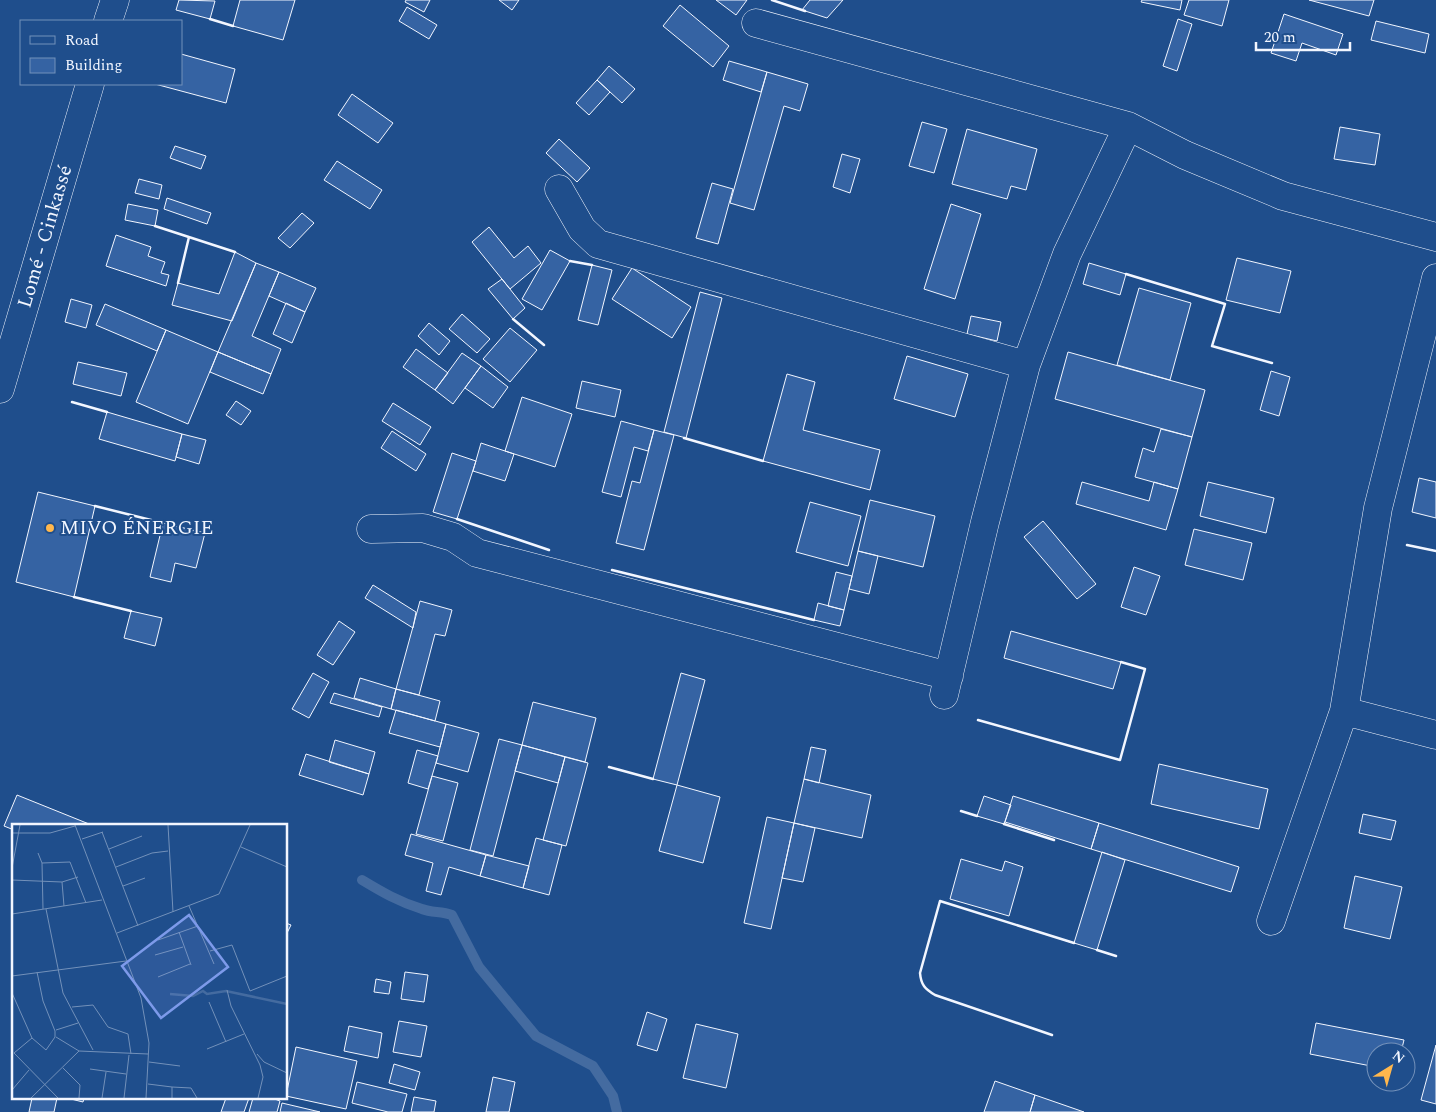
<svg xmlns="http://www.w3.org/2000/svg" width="1436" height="1112" viewBox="0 0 1436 1112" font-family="Spectral,serif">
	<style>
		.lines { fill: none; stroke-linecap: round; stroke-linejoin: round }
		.stream { stroke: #446ba0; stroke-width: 10 }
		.building { fill: #3563a3; stroke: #f2f6ff }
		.minor-casing { stroke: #f2f6ff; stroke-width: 29 }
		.trunk-casing { stroke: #f2f6ff; stroke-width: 29 }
		.minor { stroke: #1f4e8c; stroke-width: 28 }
		.trunk { stroke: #1f4e8c; stroke-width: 28 }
		.wall { stroke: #f2f6ff; stroke-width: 2.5 }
		.poi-dot { fill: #ffb74d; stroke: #1f4e8c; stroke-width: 2 }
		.labels { text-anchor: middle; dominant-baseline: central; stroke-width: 4; stroke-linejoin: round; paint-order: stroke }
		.street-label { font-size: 20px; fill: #f2f6ff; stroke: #1f4e8c }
		.poi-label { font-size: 20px; fill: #f2f6ff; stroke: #1f4e8c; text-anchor: start }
		.inset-river { fill: none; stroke: #446ba0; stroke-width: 2.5 }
		.inset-road { fill: none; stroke: #7391ba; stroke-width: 1 }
		.view { fill: #7d9aea; fill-opacity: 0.15; stroke: #7d9aea; stroke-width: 2.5 }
		.inset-edge { fill: none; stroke: #f2f6ff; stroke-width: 2.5 }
	</style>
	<rect width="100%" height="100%" fill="#1f4e8c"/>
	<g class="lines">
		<path class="stream" d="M362,880C382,892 399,902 422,909C432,913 441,911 452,915L479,967L536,1036L593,1066L613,1096L617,1112"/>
	</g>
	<path class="building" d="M179,0L215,1L210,19L176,10Z
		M240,0H295L283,40L233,26Z
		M406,0H430L424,12L405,2Z
		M499,0H519L512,10Z
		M716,0H747L736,15Z
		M810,0H843L827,18L802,10Z
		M1142,0H1182L1180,10L1141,2Z
		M1189,0H1229L1222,26L1184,15Z
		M1309,0H1374L1369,16Z
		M680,5L729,46L713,67L663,26Z
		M407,7L437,25L429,39L399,21Z
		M1284,14L1343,34L1336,55L1302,43L1296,61L1271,53Z
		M1178,19L1192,24L1177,71L1163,66Z
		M1376,21L1429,34L1425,53L1371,40Z
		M181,54L235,69L226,103L155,84H181Z
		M729,61L767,72L761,92L723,80Z
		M609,66L635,89L622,103L597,80Z
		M767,72L808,84L800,111L784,106L754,210L730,203Z
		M597,80L610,92L589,115L576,103Z
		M352,94L393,123L378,143L338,115Z
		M922,122L947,129L934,173L909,166Z
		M1340,127L1380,134L1375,165L1334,159Z
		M967,129L1037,149L1026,190L1011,186L1007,199L952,184Z
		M559,139L590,168L577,182L546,153Z
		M175,146L206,156L201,169L170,158Z
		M842,154L860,159L850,193L833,187Z
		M337,161L382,190L370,209L324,180Z
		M139,179L162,185L159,199L135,193Z
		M712,183L733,189L718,244L696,238Z
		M167,198L211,213L207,224L164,209Z
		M128,204L158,210L155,226L125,220Z
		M951,204L981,214L955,299L924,289Z
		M302,213L314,223L290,248L278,238Z
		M489,227L514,258L528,246L541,263L510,289L472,242Z
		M116,235L151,247L148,256L165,262L161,273L169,275L166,286L106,266Z
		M550,250L570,261L542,310L522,299Z
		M235,252L256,263L232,321L172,305L178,283L219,294Z
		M1237,258L1291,271L1280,313L1226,300Z
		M256,263L279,272L252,336L281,349L271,374L218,352Z
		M1089,263L1126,274L1120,295L1083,284Z
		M592,265L612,270L598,325L578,320Z
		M632,268L691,307L672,338L612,299Z
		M279,272L316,288L305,312L269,296Z
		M502,279L525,308L513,319L488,289Z
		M1139,288L1191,303L1170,380L1117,365Z
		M700,292L722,298L686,438L664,432Z
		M71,299L92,305L86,328L65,322Z
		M286,303L305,312L292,343L273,334Z
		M105,304L166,330L157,351L96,325Z
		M462,314L490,339L477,353L449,329Z
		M971,316L1001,322L997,341L967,334Z
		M429,323L450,341L439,355L418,336Z
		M510,328L537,350L510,382L483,359Z
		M166,330L218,352L188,424L136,402Z
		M416,349L448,373L435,390L403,367Z
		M218,352L271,374L263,394L210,372Z
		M1068,352L1205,390L1192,437L1055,399Z
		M462,353L481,366L453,404L435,390Z
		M907,356L968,374L955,417L894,399Z
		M78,362L127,373L121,396L73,384Z
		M481,366L508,387L493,408L465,388Z
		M1271,371L1290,377L1279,416L1260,410Z
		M787,374L815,382L803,430L880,450L870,490L763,461Z
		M582,381L621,390L615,417L576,408Z
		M522,397L572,414L555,467L505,451Z
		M236,401L251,411L241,425L226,415Z
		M393,403L431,427L420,445L382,421Z
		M107,412L182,434L175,461L99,439Z
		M621,421L654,430L648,451L634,447L621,497L602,492Z
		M1161,429L1192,437L1178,489L1135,477L1143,448L1154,452Z
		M654,430L674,435L644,550L616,543L632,481L640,483Z
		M392,431L426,454L416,471L381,448Z
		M182,434L206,440L199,464L176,457Z
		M481,443L514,454L505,481L473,471Z
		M452,453L476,461L457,519L433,512Z
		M1419,478L1436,482V518L1412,512Z
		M1082,482L1149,501L1154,482L1178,489L1166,530L1076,504Z
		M1208,482L1274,498L1266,533L1200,516Z
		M38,492L95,506L74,597L16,582Z
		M870,500L935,516L923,567L858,551Z
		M810,502L861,516L848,566L796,552Z
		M1043,521L1096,584L1077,599L1024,537Z
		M163,523L205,533L196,568L175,563L171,582L150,577Z
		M1194,529L1252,543L1243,580L1185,565Z
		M858,551L878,556L869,594L849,589Z
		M1134,567L1160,576L1146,615L1121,607Z
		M836,572L852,576L844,610L828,606Z
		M373,585L416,612L413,628L365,598Z
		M420,601L452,610L445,636L435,634L419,695L396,689Z
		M818,603L844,610L840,626L814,620Z
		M131,611L162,618L155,646L124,638Z
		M339,621L355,632L333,665L317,655Z
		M1011,631L1121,662L1113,689L1004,658Z
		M313,673L329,682L309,718L292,709Z
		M681,673L705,680L677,785L653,779Z
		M360,678L396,689L391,709L354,698Z
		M396,689L440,701L435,721L391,709Z
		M334,693L382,707L379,717L330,703Z
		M533,702L596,718L585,762L522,745Z
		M396,710L446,724L440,747L389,733Z
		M446,724L479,733L468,772L436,763Z
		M499,739L522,745L493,856L470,850Z
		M335,740L375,752L369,774L329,762Z
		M522,745L565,757L558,783L515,771Z
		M811,747L826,750L819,783L804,779Z
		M417,750L438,756L428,789L408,783Z
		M306,754L369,774L363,795L299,775Z
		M565,757L588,763L566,846L543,840Z
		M1159,764L1268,789L1259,829L1151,804Z
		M432,776L458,783L443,841L416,834Z
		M804,779L871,795L862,838L794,823Z
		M677,785L720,797L703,863L659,851Z
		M17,795L94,826H14V830L4,826Z
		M984,796L1011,805L1004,824L977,816Z
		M1013,796L1099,823L1091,849L1005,822Z
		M1363,814L1396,821L1391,840L1359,833Z
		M767,817L794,823L771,929L744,923Z
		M794,823L815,828L803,882L782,878Z
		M1099,823L1239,867L1231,892L1091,849Z
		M411,834L486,855L480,876L449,867L441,895L426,891L433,863L405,855Z
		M536,838L562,845L549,895L523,888Z
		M1102,852L1125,860L1097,950L1074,943Z
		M486,855L529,866L523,888L480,876Z
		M961,859L1002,871L1005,861L1023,867L1009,916L950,899Z
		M1355,876L1402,887L1390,939L1344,928Z
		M286,923L291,925L286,935Z
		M405,972L428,975L424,1002L401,999Z
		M376,979L391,982L389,994L374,992Z
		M647,1012L667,1019L657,1051L637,1045Z
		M399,1021L427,1026L421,1057L393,1052Z
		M1316,1023L1404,1040L1401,1052H1376V1067L1310,1054Z
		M696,1024L738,1034L726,1088L683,1078Z
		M349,1026L382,1033L378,1058L344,1051Z
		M1436,1045V1104L1421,1100Z
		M296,1047L357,1061L346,1109L286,1096Z
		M394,1064L420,1072L415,1090L389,1083Z
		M493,1077L515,1082L509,1112H486Z
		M995,1081L1035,1095L1030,1112H984Z
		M357,1082L407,1094L402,1112H388L352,1103Z
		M1035,1095L1084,1112H1030Z
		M414,1097L436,1101L434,1112H411Z
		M32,1098H57L54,1112H29Z
		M67,1098H84L83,1102Z
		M226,1098H249L244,1112H221Z
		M253,1098H272L280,1101L277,1112H249Z
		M282,1103L320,1112H280Z"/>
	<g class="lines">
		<g class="minor-casing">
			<path id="minor" d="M756,23L1128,126L1185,155L1283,196L1436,237
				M559,189L582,229L598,244L1026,365
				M371,529L423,528L453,537L477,553L949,676
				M944,695L985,522L1026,365L1067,254L1128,126
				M1344,711L1436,735
				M1271,921L1344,711L1378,508L1436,278"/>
		</g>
		<g class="trunk-casing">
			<g id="trunk">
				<path d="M108,21L115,0"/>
				<path id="s1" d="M0,389L90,84"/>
			</g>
		</g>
		<use href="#minor" class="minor"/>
		<use href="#trunk" class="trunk"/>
		<path class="wall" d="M772,0L805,11
			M210,19L233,26
			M155,226L235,252
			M570,261L592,265
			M1126,274L1225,304L1212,346L1272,363
			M178,283L189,237
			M513,319L544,345
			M72,402L107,412
			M684,438L763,461
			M95,506L163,523
			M457,519L549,550
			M1407,545L1436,551
			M612,570L814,620
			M74,597L131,611
			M978,720L1120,760L1145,669L1121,662
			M609,767L653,779
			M961,811L977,816
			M1004,824L1054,840
			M1097,950L1116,956
			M1052,1035L935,995C925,989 921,985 920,973L940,901L1074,943"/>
	</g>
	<circle class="poi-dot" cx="50" cy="528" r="5"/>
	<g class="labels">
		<g class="street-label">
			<text stroke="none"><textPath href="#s1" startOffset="159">Lomé - Cinkassé</textPath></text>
		</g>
		<g class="poi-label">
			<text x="60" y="528">MIVO ÉNERGIE</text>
		</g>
	</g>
	<g transform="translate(12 824)">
		<rect width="275" height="275" fill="#1f4e8c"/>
		<path class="inset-river" d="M158,170L181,172L191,167L195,170L214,167L275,180"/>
		<path class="inset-road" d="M63,1L129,174L137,219L134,274M156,1L161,88M90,8L126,102M0,9H38L63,2M70,15L91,8M229,23L275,43M97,25L130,12M26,29L30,39L31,85M30,39L58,38L74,79M104,43L140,29L156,27M0,44L8,1M0,56L50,58M111,62L133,54M52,82L50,58L66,53M177,82L202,140M34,85L51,169L81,226M0,90L90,76M167,108L179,141M105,109L207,70L238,1M146,116L186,102M198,127L220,121L238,167L275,152M143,131L171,123M0,152L114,137M146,153L178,140M215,166L219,182L248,241L251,253L246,274M0,169L20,214L34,226L43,213V207L31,177L25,148M197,178L214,218M60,183L81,181L96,203L116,210L119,230M44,206L66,199M44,213L67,227L136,230M20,214L2,229L46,274M195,225L232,210M245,230L252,238L275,249M137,238L168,242M51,244L68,261L67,274M78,245L114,250M136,260L160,263V274M160,263L179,264L185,274M0,266L17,246M19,274L67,227M90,274L94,248M112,274L117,231"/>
		<path class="view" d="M177,91L216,143L149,194L110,142Z"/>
		<rect width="275" height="275" class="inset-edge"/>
	</g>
	<rect x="20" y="20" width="162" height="65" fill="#1f4e8c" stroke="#7391ba"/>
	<rect x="30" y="36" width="25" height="8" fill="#1f4e8c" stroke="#7391ba"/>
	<text x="65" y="45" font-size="15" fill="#f2f6ff">Road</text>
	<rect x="30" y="58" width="25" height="15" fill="#3563a3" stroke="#7391ba"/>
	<text x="65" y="70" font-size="15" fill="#f2f6ff">Building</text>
	<g transform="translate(1391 1067) rotate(37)"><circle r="24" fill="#1f4e8c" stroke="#7391ba"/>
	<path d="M0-4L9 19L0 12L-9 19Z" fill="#ffb74d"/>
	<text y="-8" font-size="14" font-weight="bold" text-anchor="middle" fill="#f2f6ff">N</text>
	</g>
	<path d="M1256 42v8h94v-8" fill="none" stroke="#f2f6ff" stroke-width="2.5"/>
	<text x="1264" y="42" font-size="15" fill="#f2f6ff" stroke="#1f4e8c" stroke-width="4" paint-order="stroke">20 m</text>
</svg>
